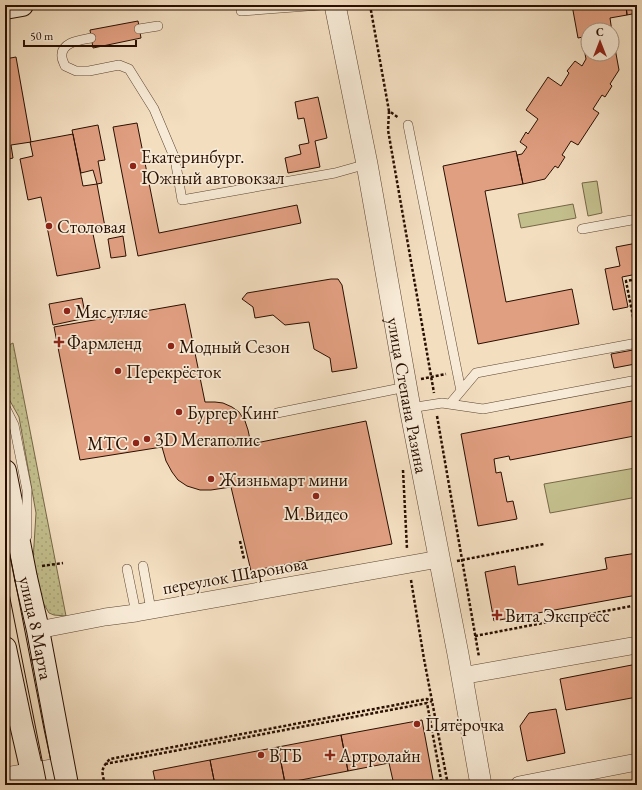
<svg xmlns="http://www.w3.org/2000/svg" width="642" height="790" viewBox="0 0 642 790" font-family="'EB Garamond',serif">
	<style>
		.grass { fill: url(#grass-dots); stroke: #766746 }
		.green { fill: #c3bf8d; stroke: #766746 }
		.building { fill: #e19f81; stroke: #290f00 }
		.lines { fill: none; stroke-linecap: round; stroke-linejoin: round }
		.service-casing { stroke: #5c4330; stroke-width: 10 }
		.minor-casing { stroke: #5c4330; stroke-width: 18 }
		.tertiary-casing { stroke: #5c4330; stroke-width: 22 }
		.secondary-casing { stroke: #290f00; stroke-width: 24 }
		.path { stroke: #290f00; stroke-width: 2.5; stroke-dasharray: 3 2; stroke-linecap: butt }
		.service { stroke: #f7ead6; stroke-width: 9 }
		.minor { stroke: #f7ead6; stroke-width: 17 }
		.tertiary { stroke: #f7ead6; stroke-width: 21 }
		.secondary { stroke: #f7ead6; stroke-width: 22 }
		.tram { stroke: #290f00; stroke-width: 1 }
		.poi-dot { fill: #8f2418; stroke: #f7ead6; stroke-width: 1.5 }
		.labels { text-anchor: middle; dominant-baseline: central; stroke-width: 3.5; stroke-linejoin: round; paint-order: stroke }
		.poi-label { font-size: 18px; fill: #290f00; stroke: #f7ead6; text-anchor: start }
		.street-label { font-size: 18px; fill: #290f00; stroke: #f7ead6 }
	</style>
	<defs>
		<pattern id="grass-dots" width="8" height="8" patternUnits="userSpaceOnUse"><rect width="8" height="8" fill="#c3bf8d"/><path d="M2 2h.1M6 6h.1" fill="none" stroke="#a8a378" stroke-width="1.8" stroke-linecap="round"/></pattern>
	</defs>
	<rect width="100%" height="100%" fill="#f3dec0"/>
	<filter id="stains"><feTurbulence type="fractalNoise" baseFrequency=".005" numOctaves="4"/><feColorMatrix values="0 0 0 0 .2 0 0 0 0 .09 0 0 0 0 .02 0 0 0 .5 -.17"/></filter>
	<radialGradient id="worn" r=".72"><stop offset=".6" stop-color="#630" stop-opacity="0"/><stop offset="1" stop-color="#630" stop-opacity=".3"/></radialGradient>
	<path class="grass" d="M13,343L66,616L54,615L49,613L42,601L33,561L36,513L19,417L5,392V347Z"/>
	<path class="green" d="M597,181L602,213L588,216L582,183Z
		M573,204L576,218L521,228L518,214Z
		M635,468L637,480V497L550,513L544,484Z"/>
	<path class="building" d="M572,5H626L627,15L610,18L612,32V30H588V36L578,38Z
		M626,5H637V13L627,15Z
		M138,21L141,38L93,48L90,30Z
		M612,32L619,70L610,84L612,86L605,97L602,95L593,109L599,113L578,145L571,141L562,155L565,157L558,168L555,166L545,179L523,184L517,155L522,154L527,147L520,142L526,132L528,134L538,119L526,110L548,77L561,86L569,73L567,71L575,61L582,66L586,59L582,38L588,36V54H612Z
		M16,57L31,142L11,145L13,158L5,160V59Z
		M318,97L327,138L315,141L320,167L288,173L285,158L301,154L299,145L309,143L304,118L298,119L295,102Z
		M137,123L159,233L297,205L301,223L138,256L113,127Z
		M98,125L105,160L98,161L102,183L97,184L93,170L81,173L72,130Z
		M73,134L83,186L97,184L105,227L92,229L100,268L57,276L41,197L28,200L20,159L33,156L30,142Z
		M516,151L523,184L485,191L506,302L572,289L579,324L478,344L443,166Z
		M123,236L126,256L111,258L108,239Z
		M637,243V274L622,277L628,307L613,310L605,269L620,266L616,247Z
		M331,279H338L342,285L357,368L332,372L330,358L314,349L309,322L285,325L273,315L255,318L253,307L242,299L247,293Z
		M82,298L86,318L53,325L49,304Z
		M185,304L205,402H215L223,403L232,407L239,412L245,421L248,430L251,444L366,421L392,544L251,571L231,487L211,490H200L187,486L178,480L172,472L166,461L162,447L80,460L54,327Z
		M633,350L635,364L614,368L611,354Z
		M637,400V447L636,448L634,436L510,460L509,456L494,459L496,473L501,472L507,502L513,501L517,519L478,526L461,434Z
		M637,553V595L494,621L485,572L515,566L518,585L607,569L605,558Z
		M637,664V697L566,710L560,679Z
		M556,709L565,753L527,761L520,726L529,713Z
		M422,720L434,785H394L389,763L348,771L341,735Z
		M341,735L348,771L285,783L278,747Z
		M278,747L285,783L273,785H215L210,760Z
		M210,760L215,785H156L153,771Z"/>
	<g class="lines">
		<g class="service-casing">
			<path id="service" d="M241,11L321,5
				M139,29L158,26
				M91,38C81,40 60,42 62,57C62,60 64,63 65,66L76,71H89L119,65L129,69L154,109L175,159L182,200L335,173L367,164
				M408,125L461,391
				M582,229L637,219
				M450,404L476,373L637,343
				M5,407L14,425L27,490V536
				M410,408L442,403L483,409L637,380
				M277,413L406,387
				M143,566L151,610
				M127,569L136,613"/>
		</g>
		<g class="minor-casing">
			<path id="minor" d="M38,630L105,617L136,613L439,559
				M461,676L637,645
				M519,785L637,762"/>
		</g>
		<g class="tertiary-casing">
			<g id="tertiary">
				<path id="s1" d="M335,5L367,164L410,408L458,654L481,785"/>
				<path d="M5,778L63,768"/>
			</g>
		</g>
		<g class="secondary-casing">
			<g id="secondary">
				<path d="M5,8L22,5"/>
				<path id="s2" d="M5,471L26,578L38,630L67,785"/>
				<path d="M5,648L21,724L35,785"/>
			</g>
		</g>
		<path class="path" d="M370,5L389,111L399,118
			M389,111L388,130L434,393
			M636,332L626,281L637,279
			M421,379L446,374
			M437,416L479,657
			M403,470L407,549
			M240,541L244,559
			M457,561L544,544
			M42,566L63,563
			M411,580L424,659L448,785
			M475,636L637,605
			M105,764L427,703L442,785
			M105,785C102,772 100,769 110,759L427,699L432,702"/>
		<use href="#service" class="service"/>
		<use href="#minor" class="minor"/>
		<use href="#tertiary" class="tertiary"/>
		<use href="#secondary" class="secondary"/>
		<path class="tram" d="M5,529L44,729L56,785
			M5,573L47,785"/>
	</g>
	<g class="poi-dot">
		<circle cx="133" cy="166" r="4"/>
		<circle cx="49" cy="226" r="4"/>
		<circle cx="67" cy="311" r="4"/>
		<path d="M57 336h4v4h4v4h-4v4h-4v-4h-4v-4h4z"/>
		<circle cx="171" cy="346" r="4"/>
		<circle cx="118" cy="371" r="4"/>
		<circle cx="179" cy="412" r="4"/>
		<circle cx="147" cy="439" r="4"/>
		<circle cx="136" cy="443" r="4"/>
		<circle cx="211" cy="479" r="4"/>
		<circle cx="316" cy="496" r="4"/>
		<path d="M495 609h4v4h4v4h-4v4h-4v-4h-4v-4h4z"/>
		<circle cx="417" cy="724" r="4"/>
		<circle cx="261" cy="755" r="4"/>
		<path d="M328 749h4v4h4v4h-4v4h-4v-4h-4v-4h4z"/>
	</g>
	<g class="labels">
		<g class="poi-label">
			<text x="141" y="156">Екатеринбург.<tspan x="141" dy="21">Южный автовокзал</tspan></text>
			<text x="57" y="226">Столовая</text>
			<text x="75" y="311">Мяс угляс</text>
			<text x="67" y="342">Фармленд</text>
			<text x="179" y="346">Модный Сезон</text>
			<text x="126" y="371">Перекрёсток</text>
			<text x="187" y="412">Бургер Кинг</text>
			<text x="155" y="439">3D Мегаполис</text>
			<text x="128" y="443" text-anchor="end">МТС</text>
			<text x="219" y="479">Жизньмарт мини</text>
			<text x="316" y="513" text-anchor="middle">М.Видео</text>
			<text x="505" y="615">Вита Экспресс</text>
			<text x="425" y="724">Пятёрочка</text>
			<text x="269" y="755">ВТБ</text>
			<text x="339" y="755">Артролайн</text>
		</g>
		<g class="street-label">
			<text stroke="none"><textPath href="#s1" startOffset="397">улица Степана Разина</textPath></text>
			<text transform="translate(235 575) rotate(-10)">переулок Шаронова</text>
			<text stroke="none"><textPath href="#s2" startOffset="160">улица 8 Марта</textPath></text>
		</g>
	</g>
	<rect width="642" height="790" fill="none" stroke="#f3dec0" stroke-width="20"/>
	<rect x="6" y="6" width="630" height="778" fill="none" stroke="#290f00" stroke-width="2"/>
	<rect x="10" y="10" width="622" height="770" fill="none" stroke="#290f00"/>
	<g transform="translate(600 42)"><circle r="19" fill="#f7ead6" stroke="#a59280"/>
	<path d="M0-3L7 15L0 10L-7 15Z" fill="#8f2418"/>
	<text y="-6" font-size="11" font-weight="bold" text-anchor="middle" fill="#290f00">С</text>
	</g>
	<path d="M24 40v6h112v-6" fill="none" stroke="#290f00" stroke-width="2"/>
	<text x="30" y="40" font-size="12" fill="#290f00" stroke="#f7ead6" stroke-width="3" paint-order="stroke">50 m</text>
	<rect width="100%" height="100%" filter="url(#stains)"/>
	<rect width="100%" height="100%" fill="url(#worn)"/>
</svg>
